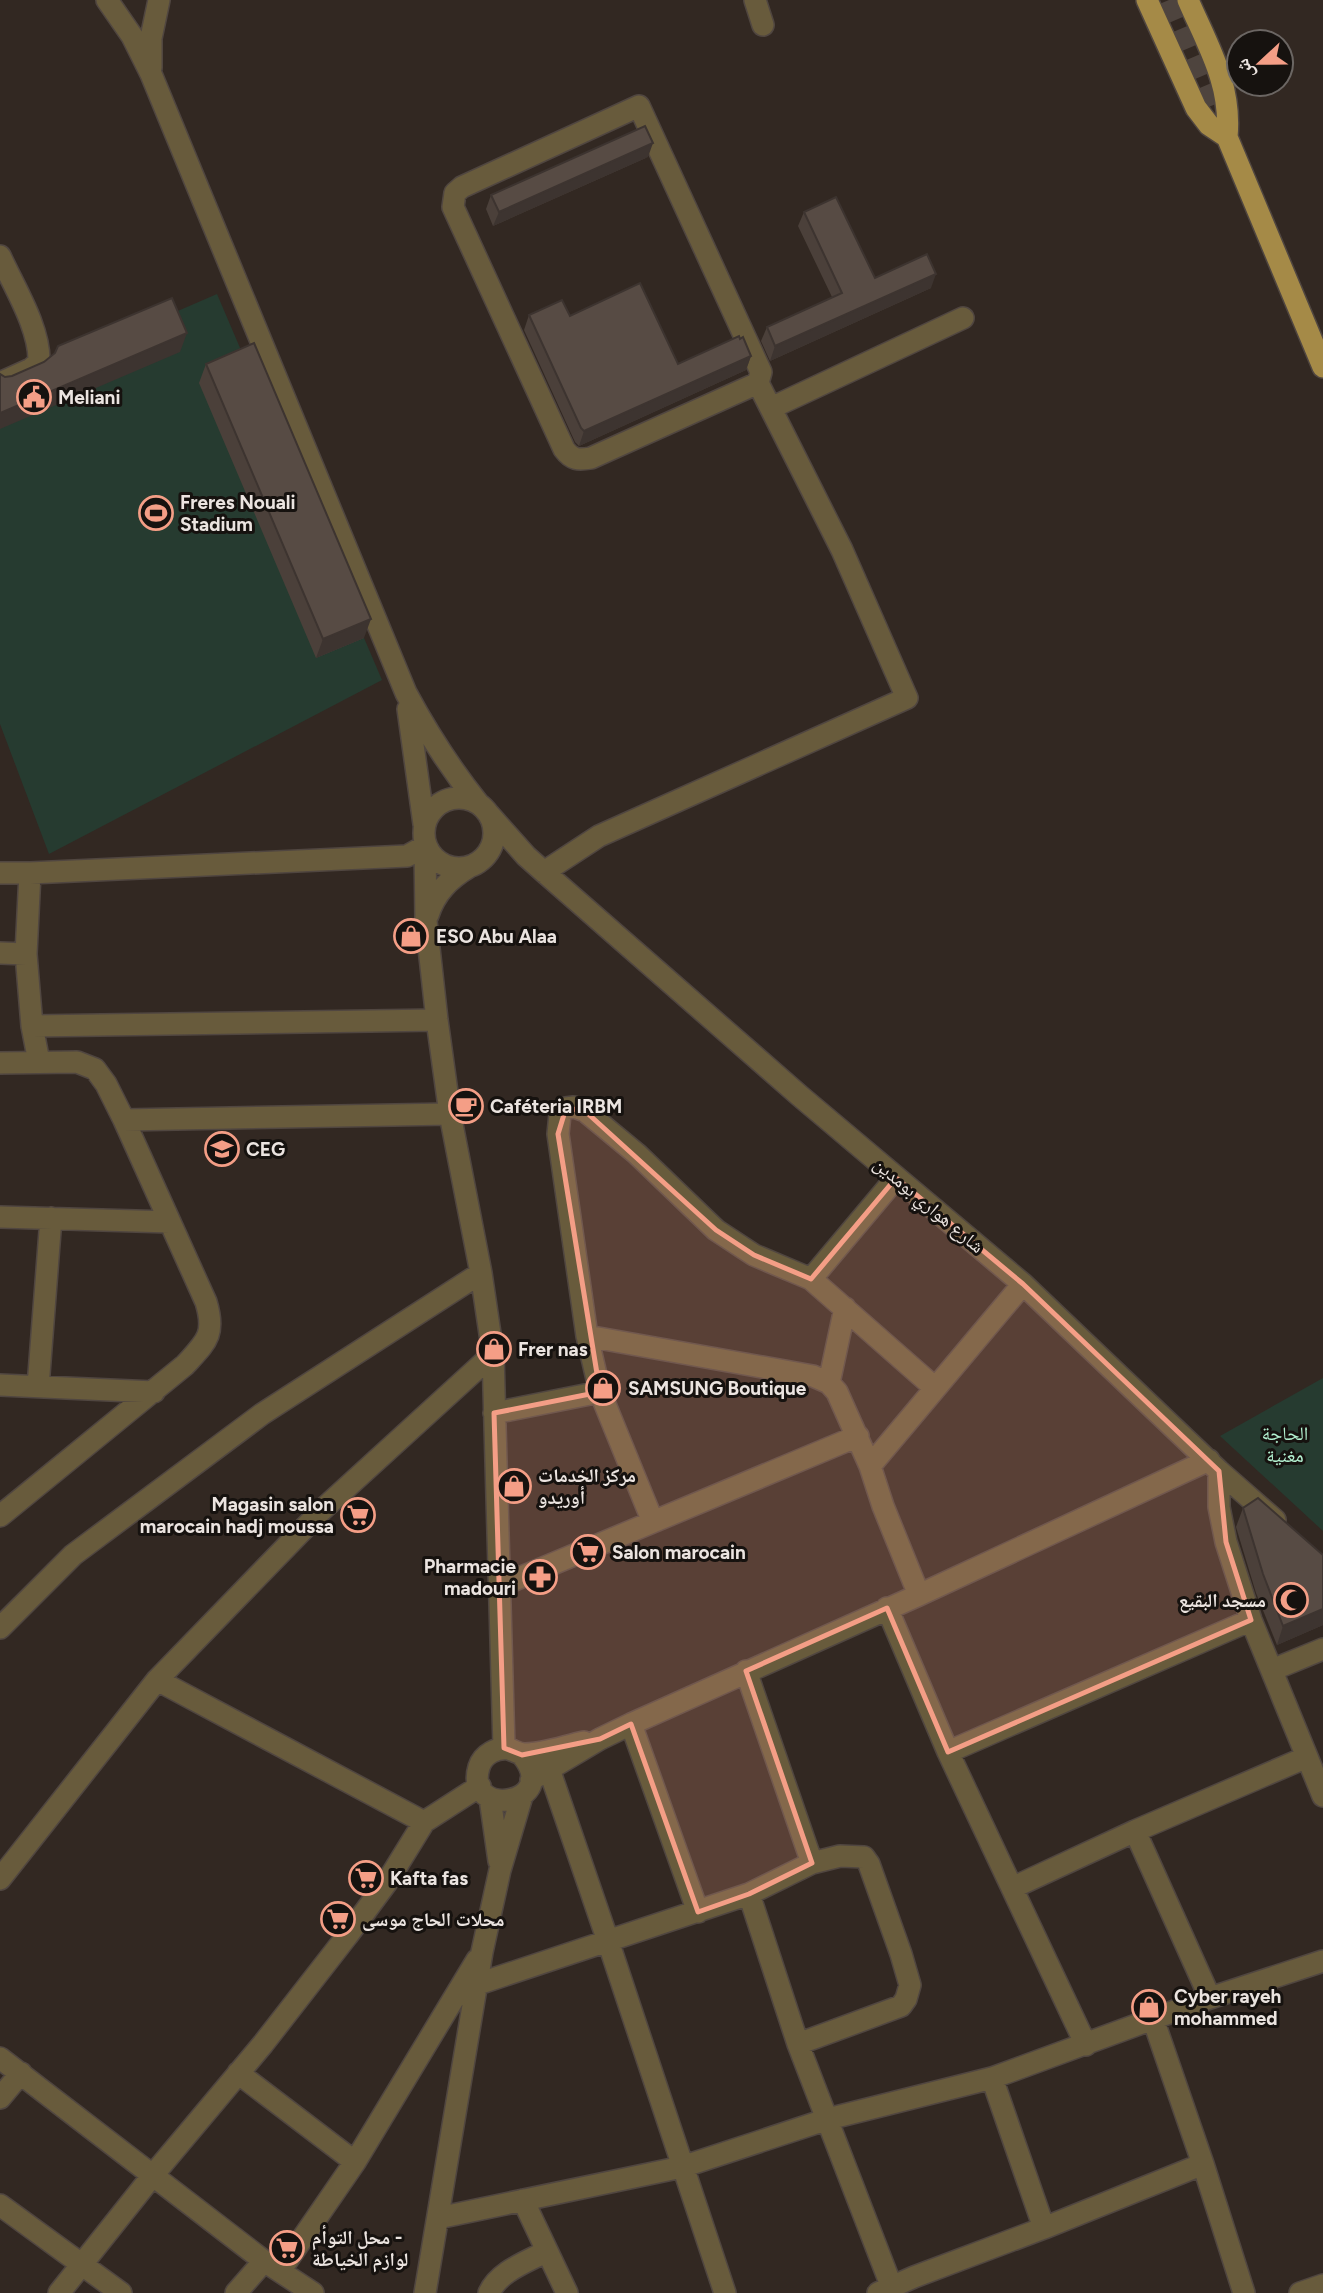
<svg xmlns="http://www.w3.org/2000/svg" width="1323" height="2293" viewBox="0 0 1323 2293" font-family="Figtree,'Noto Naskh Arabic',sans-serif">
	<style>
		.green { fill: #263b30 }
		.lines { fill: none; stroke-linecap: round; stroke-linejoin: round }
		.major-tunnel { stroke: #4e443e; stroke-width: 21; stroke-dasharray: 21 10; stroke-linecap: butt }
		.minor-casing { stroke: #504640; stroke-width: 24 }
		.major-casing { stroke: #504640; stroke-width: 24 }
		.minor { stroke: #685b3c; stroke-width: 21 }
		.major { stroke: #a58a47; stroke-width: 21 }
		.wall { fill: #4b403a }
		.shaded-wall { fill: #3d3430 }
		.building { fill: #574b44; stroke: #3d3430; stroke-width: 2 }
		.marked { fill: #f49e86; fill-opacity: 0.2; stroke: #f49e86; stroke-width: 5; stroke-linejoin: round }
		.labels { text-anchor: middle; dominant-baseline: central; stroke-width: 6; stroke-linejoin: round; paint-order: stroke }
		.poi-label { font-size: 19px; font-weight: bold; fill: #ebe4e0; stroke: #16120f; text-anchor: start }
		.street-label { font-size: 19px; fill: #ebe4e0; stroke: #16120f }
		.park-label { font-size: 19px; fill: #b3f2d1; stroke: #16120f }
	</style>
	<rect width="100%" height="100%" fill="#322822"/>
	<path class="green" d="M217,294L382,680L49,854L0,724V388Z
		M1323,1378V1531L1220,1436Z"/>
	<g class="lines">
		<path class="major-tunnel" d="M1169,0L1227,137"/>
		<g class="minor-casing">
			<path id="minor" d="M107,0L132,36L151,74L406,693C427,732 450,768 478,803
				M755,0L763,25
				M151,68V38L159,0
				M0,256C14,287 40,328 39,362L31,369L0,383
				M771,408L963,318
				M408,709L424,824
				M424 833a35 35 0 1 1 70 0a35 35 0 1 1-70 0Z
				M486,811L526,856L544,872L800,1096L1023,1284L1219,1471L1275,1520
				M425,846L426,921L437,1020L450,1114L481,1273L493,1354L504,1748
				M544,872L599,836L907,698L842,550L758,383L761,372L639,106L462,187L455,193L453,207L564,449C572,460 578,460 591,458L758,383
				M0,873H30L26,954L32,1026L39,1062
				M30,873L407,856L425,846
				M428,915C435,893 449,879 469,867
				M0,953L26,954
				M32,1026L437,1020
				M0,1063L77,1062L95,1069L106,1084L124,1120L206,1302C216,1335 206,1342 185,1365L0,1516
				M124,1120L450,1114
				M0,1217L170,1222
				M811,1279L896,1178
				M587,1336L813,1376L829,1383L837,1392L870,1466
				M829,1383L845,1308
				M0,1385L154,1392
				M38,1387L51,1218
				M494,1413L600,1392
				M1219,1471V1507L1226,1542L1251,1620L1323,1796
				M653,1522L600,1392L587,1336L558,1134L560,1114L566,1108L574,1107L585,1111L637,1154L716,1230L754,1255L811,1279L935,1388
				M500,1586L858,1436
				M919,1595L883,1506L870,1466L1023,1284
				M887,1608L948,1752L1086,2045
				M0,1628L73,1555L262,1414L481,1273
				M1272,1670L1323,1649
				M746,1671L812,1863
				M157,1680L424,1822
				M631,1724L698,1912
				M948,1752L1251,1620
				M522,1755C563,1805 463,1820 479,1767C483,1754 497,1747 509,1749C515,1751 519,1754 525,1754C544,1754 565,1746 584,1742
				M549,1769L608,1941L725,2293
				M531,1780L600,1739L631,1724L919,1595L1209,1460
				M490,1798L499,1861
				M1135,1831L1210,1998
				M0,1879L157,1680L322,1510L493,1354
				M1012,1888L1135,1831L1307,1757
				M749,1894L798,2044L894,2293
				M478,1984L749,1894L812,1863L840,1856L864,1857L869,1864L901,1954L910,1985L906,1999L901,2006L798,2044
				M1153,2019L1203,2164L1244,2293
				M0,2058L264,2261L313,2293
				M238,2073L355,2162
				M992,2078L1044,2228
				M0,2098L21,2073
				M523,2200L567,2293
				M0,2205L121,2293
				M438,2218L682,2167L828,2119L992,2078L1210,1998L1323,1961
				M280,2271L355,2162L477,1960
				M59,2293L153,2175L263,2044L347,1936L387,1882L424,1822L480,1786
				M236,2293L264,2261
				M425,2293L482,1952L500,1870L522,1796
				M489,2293C499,2271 527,2262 547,2251
				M878,2293L914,2277L1044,2228L1203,2164
				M1300,2293L1323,2285"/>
		</g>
		<g class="major-casing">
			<path id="major" d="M1147,0L1196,108L1209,125L1227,137
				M1188,0C1208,46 1232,85 1227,137L1323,367"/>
		</g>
		<use href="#minor" class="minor"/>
		<use href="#major" class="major"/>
	</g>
	<path class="wall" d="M648,157L493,226L486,209L491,195Z
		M804,212L875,278L931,288L770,361L761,341L767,327L832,297L798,226Z
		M529,315L570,316L678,364L751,356L746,370L579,446L575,442L524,330Z
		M206,364L364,638L316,658L199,383Z
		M1243,1508L1323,1555V1625L1277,1645L1256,1593L1236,1527Z"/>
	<path class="shaded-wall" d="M653,143L648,157L493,226L499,212Z
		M936,274L931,288L770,361L775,346Z
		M187,333L180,352L0,429V413Z
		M751,356L746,370L579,446L584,431Z
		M371,619L364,638L316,658L323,639Z
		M1323,1609V1625L1277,1645L1283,1626Z"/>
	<path class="building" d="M645,126L653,143L499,212L491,195Z
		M836,197L875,278L927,254L936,274L775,346L767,327L842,293L804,212Z
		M640,283L678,364L739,336L740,339L743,337L751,356L584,431L581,428L529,315L562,300L570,316Z
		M172,298L187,333L0,413V374L5,377L12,376L44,362L55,353L58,346Z
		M254,343L371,619L323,639L206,364Z
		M1258,1498L1323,1555V1609L1283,1626L1263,1574L1243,1508Z"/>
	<path class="marked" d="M566,1108L585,1111L716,1230L754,1255L811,1279L896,1178L1023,1284L1219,1471L1226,1542L1251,1620L948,1752L887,1608L746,1671L812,1863L749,1894L698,1912L631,1724L600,1739L522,1755L504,1748L494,1413L600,1392L558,1134Z"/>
	<defs>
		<g id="civic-ring" transform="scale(1.75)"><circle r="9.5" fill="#16120f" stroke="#f49e86" stroke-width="1.5"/><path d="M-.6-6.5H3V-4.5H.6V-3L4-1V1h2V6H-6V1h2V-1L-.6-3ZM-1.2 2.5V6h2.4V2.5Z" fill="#f49e86"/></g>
		<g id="stadium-ring" transform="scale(1.75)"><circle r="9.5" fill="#16120f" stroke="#f49e86" stroke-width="1.5"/><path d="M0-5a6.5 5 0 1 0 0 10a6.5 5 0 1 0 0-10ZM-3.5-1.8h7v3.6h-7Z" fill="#f49e86"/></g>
		<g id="shop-ring" transform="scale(1.75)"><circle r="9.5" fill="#16120f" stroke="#f49e86" stroke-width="1.5"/><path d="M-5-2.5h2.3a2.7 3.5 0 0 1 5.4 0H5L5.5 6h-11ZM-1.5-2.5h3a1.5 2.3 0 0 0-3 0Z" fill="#f49e86"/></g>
		<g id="cafe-ring" transform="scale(1.75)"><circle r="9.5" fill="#16120f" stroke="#f49e86" stroke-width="1.5"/><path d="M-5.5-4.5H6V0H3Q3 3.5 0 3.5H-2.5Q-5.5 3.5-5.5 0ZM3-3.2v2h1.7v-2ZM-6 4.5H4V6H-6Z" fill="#f49e86"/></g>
		<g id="school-ring" transform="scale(1.75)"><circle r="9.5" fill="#16120f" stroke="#f49e86" stroke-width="1.5"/><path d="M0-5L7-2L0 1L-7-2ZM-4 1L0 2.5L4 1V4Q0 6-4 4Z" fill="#f49e86"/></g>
		<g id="supermarket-ring" transform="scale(1.75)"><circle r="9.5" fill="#16120f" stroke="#f49e86" stroke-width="1.5"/><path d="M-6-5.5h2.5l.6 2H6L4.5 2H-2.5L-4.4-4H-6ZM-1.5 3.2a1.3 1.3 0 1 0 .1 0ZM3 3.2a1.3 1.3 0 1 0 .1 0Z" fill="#f49e86"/></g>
		<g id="pharmacy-ring" transform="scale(1.75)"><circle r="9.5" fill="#16120f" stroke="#f49e86" stroke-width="1.5"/><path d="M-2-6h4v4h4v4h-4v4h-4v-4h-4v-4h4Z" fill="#f49e86"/></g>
		<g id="mosque-ring" transform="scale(1.75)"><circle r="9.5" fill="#16120f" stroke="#f49e86" stroke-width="1.5"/><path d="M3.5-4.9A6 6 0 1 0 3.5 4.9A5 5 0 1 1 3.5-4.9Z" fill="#f49e86"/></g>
	</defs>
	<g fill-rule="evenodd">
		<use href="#civic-ring" x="34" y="397"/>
		<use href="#stadium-ring" x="156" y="513"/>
		<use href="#shop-ring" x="411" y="936"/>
		<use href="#cafe-ring" x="466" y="1106"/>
		<use href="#school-ring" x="222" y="1149"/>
		<use href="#shop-ring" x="494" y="1349"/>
		<use href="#shop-ring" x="603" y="1388"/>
		<use href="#shop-ring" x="514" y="1486"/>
		<use href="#supermarket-ring" x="358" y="1515"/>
		<use href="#supermarket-ring" x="588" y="1552"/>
		<use href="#pharmacy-ring" x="540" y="1577"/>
		<use href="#mosque-ring" x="1291" y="1600"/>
		<use href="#supermarket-ring" x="366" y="1878"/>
		<use href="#supermarket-ring" x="338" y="1919"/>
		<use href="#shop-ring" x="1149" y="2007"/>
		<use href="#supermarket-ring" x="287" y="2248"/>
	</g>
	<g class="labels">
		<g class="poi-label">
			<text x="58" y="397">Meliani</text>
			<text x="180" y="502">Freres Nouali<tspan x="180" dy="22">Stadium</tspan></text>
			<text x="436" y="936">ESO Abu Alaa</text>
			<text x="490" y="1106">Caféteria IRBM</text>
			<text x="246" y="1149">CEG</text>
			<text x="518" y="1349">Frer nas</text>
			<text x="628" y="1388">SAMSUNG Boutique</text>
			<text x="538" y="1475">مركز الخدمات<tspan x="538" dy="22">أوريدو</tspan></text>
			<text x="334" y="1504" text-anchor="end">Magasin salon<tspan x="334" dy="22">marocain hadj moussa</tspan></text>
			<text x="612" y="1552">Salon marocain</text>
			<text x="516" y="1566" text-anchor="end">Pharmacie<tspan x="516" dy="22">madouri</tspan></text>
			<text x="1266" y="1600" text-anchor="end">مسجد البقيع</text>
			<text x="390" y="1878">Kafta fas</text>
			<text x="362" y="1919">محلات الحاج موسى</text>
			<text x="1174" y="1996">Cyber rayeh<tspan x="1174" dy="22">mohammed</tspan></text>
			<text x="312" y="2237">محل التوأم -<tspan x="312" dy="22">لوازم الخياطة</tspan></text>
		</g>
		<g class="street-label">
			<text transform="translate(929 1205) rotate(40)">شارع هواري بومدين</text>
		</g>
		<g class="park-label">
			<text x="1285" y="1433">الحاجة<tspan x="1285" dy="22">مغنية</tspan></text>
		</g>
	</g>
	<g transform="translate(1260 63) rotate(248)"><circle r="33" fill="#16120f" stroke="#6b6663" stroke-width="2"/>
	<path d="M0-5L12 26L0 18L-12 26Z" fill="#f49e86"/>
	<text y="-10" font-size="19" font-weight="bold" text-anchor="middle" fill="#ebe4e0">ش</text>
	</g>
</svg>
